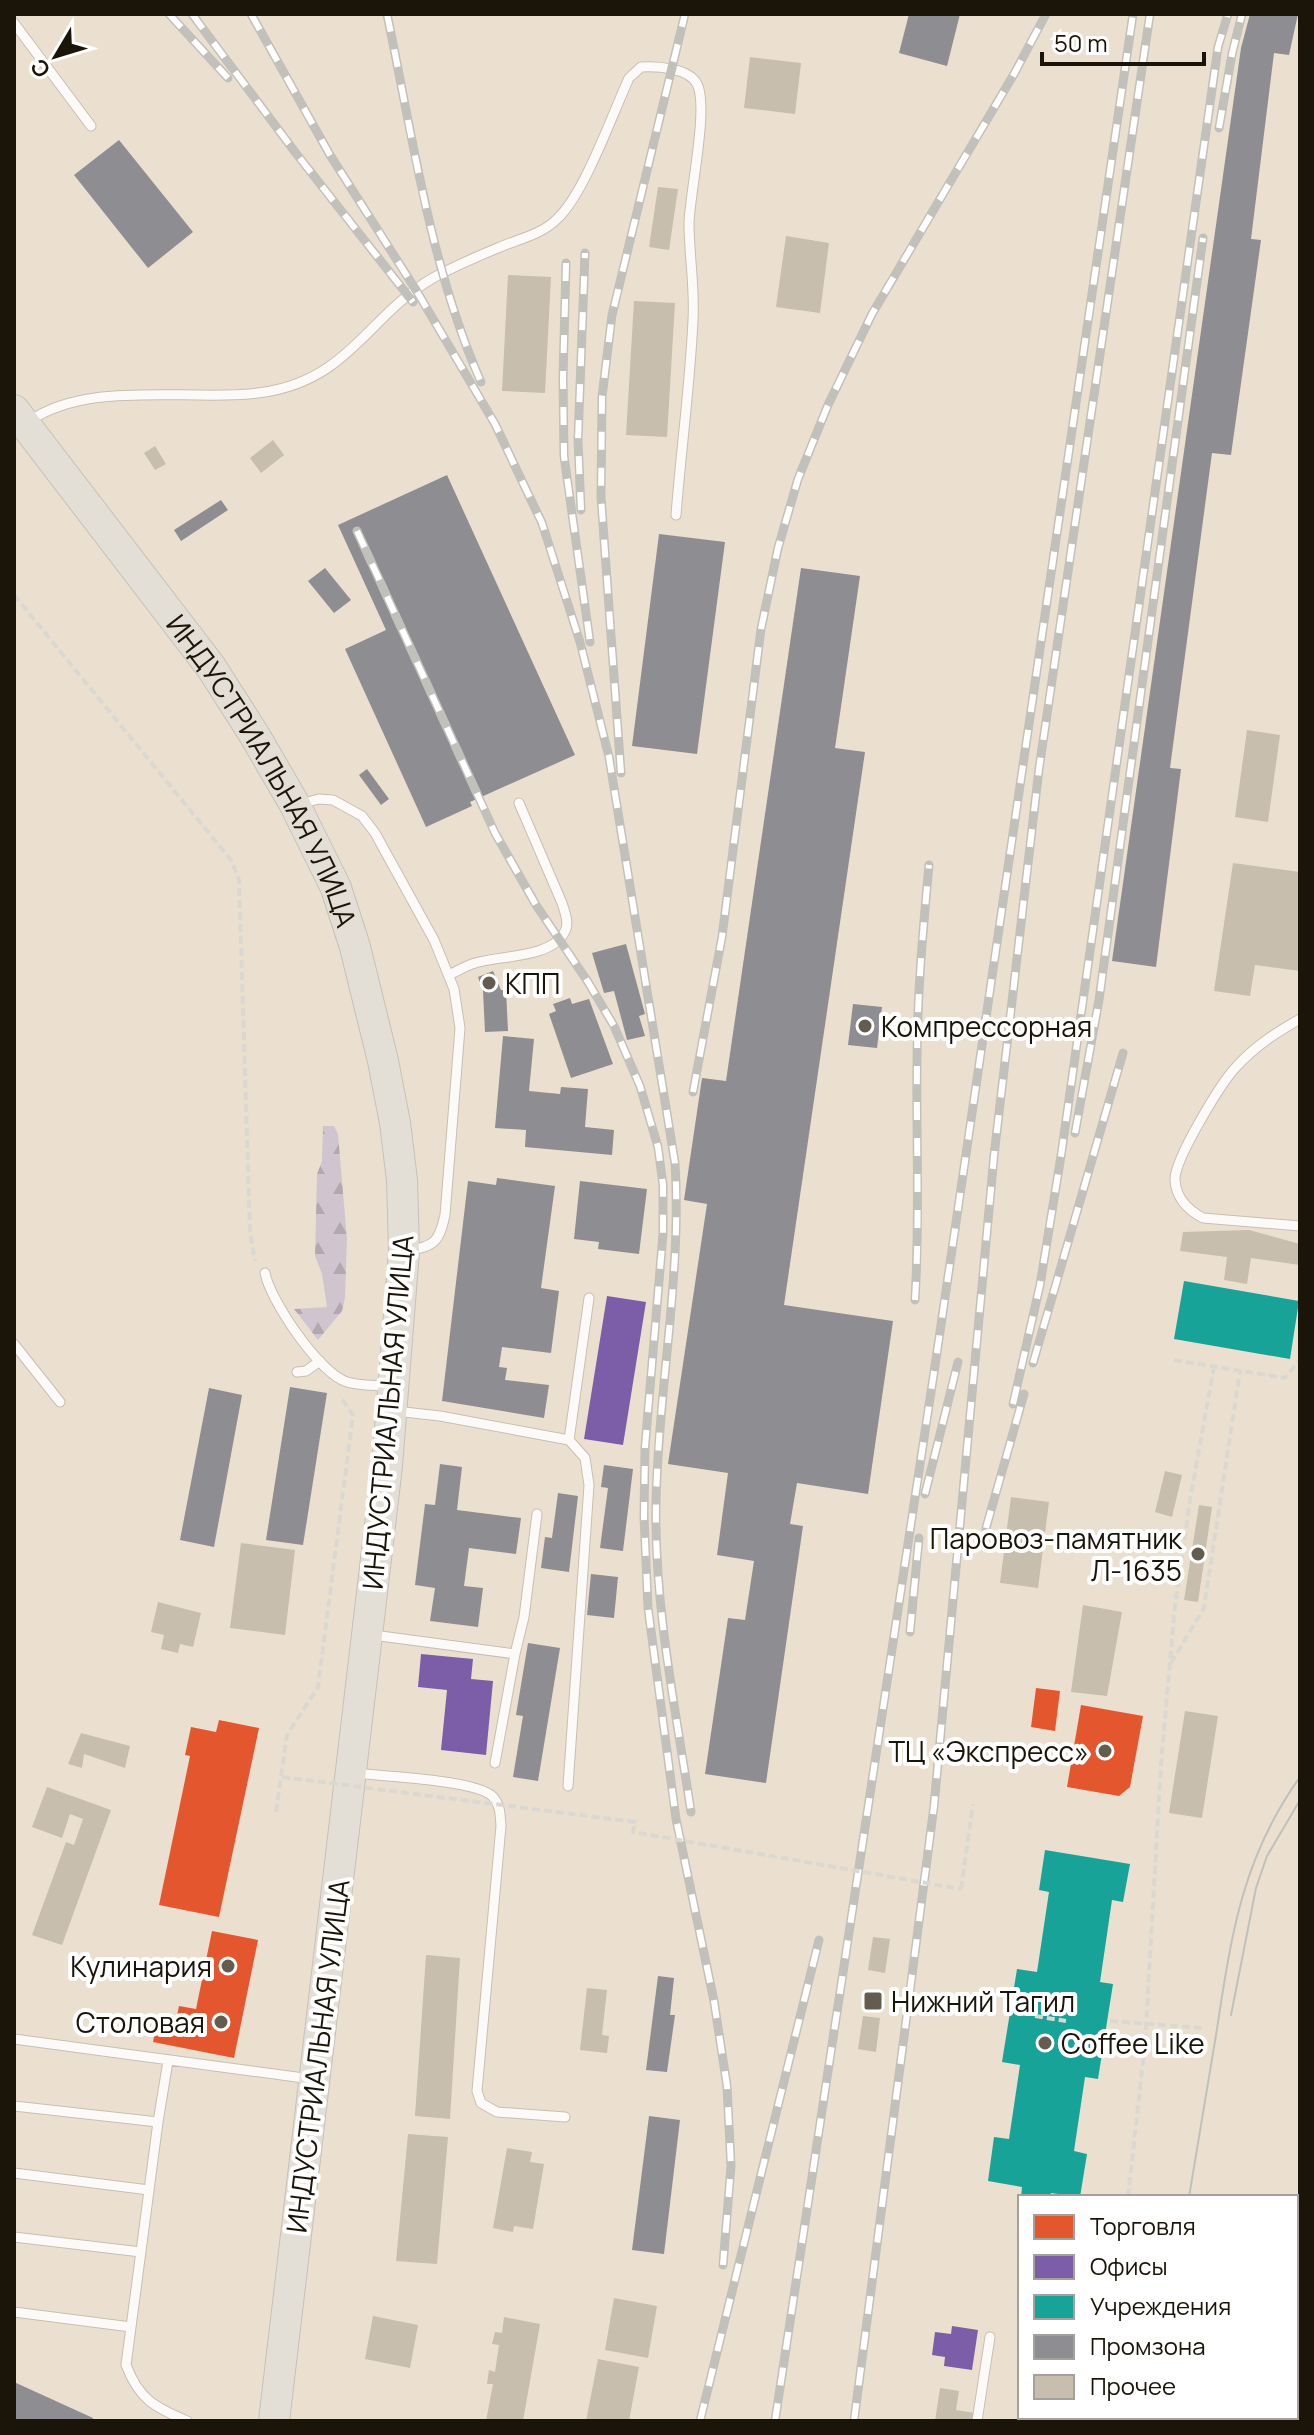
<svg xmlns="http://www.w3.org/2000/svg" width="1314" height="2435" viewBox="0 0 1314 2435" font-family="Manrope,sans-serif">
	<style>
		.forest { fill: url(#forest-firs) }
		.shops { fill: #e4572e }
		.offices { fill: #7b5ea7 }
		.public { fill: #17a398 }
		.industry { fill: #8d8d92 }
		.building { fill: #c8bead }
		.lines { fill: none; stroke-linecap: round; stroke-linejoin: round }
		.lane-casing { stroke: #c7bfb1; stroke-width: 11 }
		.secondary-casing { stroke: #c7bfb1; stroke-width: 28 }
		.primary-casing { stroke: #c6c1b8; stroke-width: 32 }
		.path { stroke: #dbd8d2; stroke-width: 4; stroke-dasharray: 8 4; stroke-linecap: butt }
		.lane { stroke: #fcfaf8; stroke-width: 9 }
		.secondary { stroke: #fcfaf8; stroke-width: 26 }
		.primary { stroke: #e4dfd6; stroke-width: 30 }
		.tram { stroke: #c2c0bb; stroke-width: 2 }
		.rail-casing { stroke: #c2c0bb; stroke-width: 9 }
		.rail { stroke: #fff; stroke-width: 6; stroke-dasharray: 18; stroke-linecap: butt }
		.path-bridge { stroke: #dbd8d2; stroke-width: 4; stroke-dasharray: 8 4; stroke-linecap: butt }
		.poi-dot { fill: #645c4e; stroke: #fff; stroke-width: 3 }
		.labels { text-anchor: middle; dominant-baseline: central; stroke-width: 8; stroke-linejoin: round; paint-order: stroke }
		.street-label { font-size: 28px; fill: #1b1509; stroke: #fff }
		.poi-label { font-size: 28px; fill: #1b1509; stroke: #fff; text-anchor: start }
	</style>
	<defs>
		<pattern id="forest-firs" width="22" height="20" patternUnits="userSpaceOnUse" patternTransform="scale(2)"><rect width="22" height="20" fill="#d0c5ce"/><path d="M5 1l3.5 6h-7zM16 11l3.5 6h-7z" fill="#b2a8b0"/></pattern>
	</defs>
	<rect width="100%" height="100%" fill="#ebe0cf"/>
	<path class="forest" d="M323,1126H334L338,1134L347,1239L345,1298L342,1311L318,1340L294,1309L327,1307L322,1274L315,1256L317,1174L322,1161Z"/>
	<path class="shops" d="M1036,1688L1060,1691L1055,1731L1031,1727Z
		M1081,1705L1143,1716L1130,1787L1119,1796L1067,1787Z
		M219,1720L259,1728L219,1917L159,1905L190,1756L185,1755L191,1727L216,1732Z
		M212,1931L258,1940L234,2058L153,2042L157,2021L175,2025L179,2006L196,2009Z"/>
	<path class="offices" d="M607,1296L646,1302L623,1445L584,1439Z
		M421,1654L473,1659L471,1679L493,1681L486,1755L441,1750L447,1690L418,1687Z
		M952,2326L978,2330L972,2370L944,2366L945,2357L932,2355L935,2332L951,2334Z"/>
	<path class="public" d="M1184,1281L1299,1301L1290,1359L1174,1339Z
		M1045,1850L1130,1864L1123,1902L1112,1900L1100,1982L1113,1984L1098,2079L1085,2077L1074,2151L1087,2154L1080,2197L1051,2193V2197H1021L1022,2187L988,2181L994,2137L1009,2139L1020,2065L1002,2062L1017,1969L1037,1972L1049,1892L1039,1890Z"/>
	<path class="industry" d="M909,14H960L947,66L899,53Z
		M1250,14H1298L1289,55L1274,53L1251,239L1261,240L1231,455L1212,453L1170,768L1181,769L1156,967L1112,961L1241,48Z
		M119,140L193,232L148,268L74,175Z
		M447,475L575,755L470,802L472,806L426,827L345,649L386,630L338,525Z
		M221,500L228,510L181,541L174,530Z
		M659,534L725,542L697,754L632,746Z
		M325,568L351,600L334,613L308,581Z
		M801,568L860,576L835,748L865,752L784,1305L893,1321L868,1494L797,1483L790,1524L803,1526L766,1783L705,1774L728,1618L745,1620L754,1561L717,1555L728,1473L668,1464L707,1204L684,1200L702,1078L726,1081Z
		M367,769L389,799L381,805L359,775Z
		M626,944L645,1014L639,1016L645,1036L627,1040L614,991L604,993L592,953Z
		M493,971L501,990H506L508,1031L485,1032L483,991L478,977Z
		M570,998L572,1004L589,999L613,1064L571,1078L549,1014L556,1011L553,1004Z
		M853,1004L882,1007L877,1048L848,1045Z
		M503,1036L534,1039L529,1091L560,1094L561,1087L588,1089L585,1127L614,1130L612,1155L525,1147L526,1130L495,1128Z
		M497,1178L555,1186L541,1288L559,1291L551,1353L502,1347L499,1367L507,1368L505,1380L549,1385L544,1418L442,1401L468,1181L496,1185Z
		M580,1181L647,1189L639,1254L598,1249L599,1242L574,1239Z
		M290,1387L327,1393L303,1545L266,1540Z
		M209,1388L242,1395L214,1547L180,1540Z
		M440,1464L462,1467L457,1510L521,1518L516,1554L469,1548L464,1586L483,1588L478,1627L430,1621L435,1588L415,1585L425,1504L435,1505Z
		M604,1465L633,1469L623,1551L600,1548L608,1488L601,1487Z
		M558,1493L578,1496L569,1572L541,1568L545,1537L552,1538Z
		M591,1574L618,1577L614,1618L587,1615Z
		M528,1643L560,1648L538,1781L513,1777L523,1716L516,1715Z
		M658,1976L674,1978L670,2015H675L667,2072L646,2070Z
		M649,2116L680,2120L664,2254L632,2250Z
		M14,2382L93,2418L92,2421H19L14,2419Z"/>
	<path class="building" d="M750,57L801,63L795,114L744,108Z
		M658,187L678,189L669,250L649,247Z
		M786,236L829,243L820,313L776,307Z
		M508,275L551,277L545,393L502,391Z
		M634,301L675,303L667,437L626,435Z
		M273,440L284,455L261,473L250,458Z
		M155,446L166,464L155,470L144,453Z
		M1247,730L1280,735L1268,822L1235,817Z
		M1233,863L1300,872V971L1255,965L1250,996L1214,991Z
		M1249,1230L1300,1244V1265L1251,1258L1247,1284L1224,1280L1227,1257L1180,1251L1183,1232Z
		M1165,1471L1182,1475L1172,1517L1155,1512Z
		M1011,1497L1049,1502L1038,1588L1000,1583Z
		M1199,1505L1212,1507L1198,1602L1184,1600Z
		M241,1543L295,1550L285,1635L230,1628Z
		M158,1602L201,1613L193,1647L180,1644L178,1653L161,1649L164,1635L151,1632Z
		M1083,1605L1122,1612L1107,1696L1071,1692Z
		M1185,1711L1218,1716L1202,1818L1169,1813Z
		M81,1733L130,1746L125,1768L84,1754L82,1768L68,1764Z
		M47,1787L111,1810L62,1945L32,1935L66,1842L74,1845L83,1819L70,1814L62,1838L32,1827Z
		M873,1937L890,1939L885,1973L868,1970Z
		M426,1955L460,1958L450,2119L415,2116Z
		M587,1988L607,1990L602,2035L609,2036L607,2053L580,2050Z
		M863,2016L880,2018L876,2052L858,2049Z
		M408,2134L448,2137L437,2264L396,2261Z
		M507,2148L532,2152L530,2162L544,2164L533,2229L514,2226L513,2232L493,2228Z
		M614,2298L657,2306L648,2358L605,2350Z
		M373,2316L418,2325L410,2368L365,2359Z
		M504,2317L540,2324L523,2421H486L493,2384H487L489,2370L495,2372L499,2345L492,2344L495,2332L502,2333Z
		M598,2359L639,2367L629,2421H586Z
		M940,2388L959,2391L956,2410L975,2413L974,2421H935Z"/>
	<g class="lines">
		<g class="lane-casing">
			<path id="lane" d="M14,23L91,126
				M28,422C90,378 192,403 265,392C349,379 368,316 433,278C456,265 481,255 505,245C523,238 544,233 558,218C585,192 612,115 629,78L641,67C657,66 689,68 697,84C709,106 690,192 689,223C689,255 695,287 693,320C690,385 681,450 676,515
				M300,804L319,799L333,800L362,816L375,833L434,940L454,989L460,1028L445,1215C439,1242 435,1246 407,1251
				M449,975C457,971 464,967 472,964C497,955 550,959 564,933C570,924 565,913 562,903L519,803
				M1300,1019C1277,1032 1255,1046 1236,1067C1221,1083 1174,1160 1175,1180C1176,1198 1188,1210 1203,1218L1300,1226
				M265,1273C270,1300 319,1373 347,1382C360,1386 377,1385 391,1387
				M14,1344L60,1402
				M297,1372L306,1371L320,1361
				M395,1411L440,1416L569,1440L589,1298
				M373,1635L515,1654L495,1763
				M515,1654L524,1617L537,1514
				M354,1773C380,1776 479,1780 493,1797C501,1806 500,1816 501,1826L477,2091L481,2103L497,2112L565,2117
				M568,1786L589,1485L585,1458L569,1440
				M14,2039L311,2079
				M168,2061L158,2122L126,2365C139,2399 154,2407 187,2421
				M14,2106L158,2122
				M14,2173L149,2190
				M14,2237L141,2252
				M14,2312L131,2327
				M977,2421L990,2337"/>
		</g>
		<g class="secondary-casing">
			<path id="secondary" d="M1296,2228L1300,2222
				M1227,2421L1228,2417"/>
		</g>
		<g class="primary-casing">
			<g id="primary">
				<path id="s1" d="M14,410L211,667L255,736L295,805L336,888L355,947L383,1061L395,1123L402,1180L404,1251L387,1466L274,2421"/>
			</g>
		</g>
		<path class="path" d="M14,595L231,860L239,880L250,1232L255,1261
			M1174,1360L1285,1378L1300,1360
			M1171,1663L1204,1608L1240,1371
			M276,1812L287,1735L318,1687L353,1415L340,1396
			M961,1889L973,1804
			M1035,2016L1066,2021
			M1110,2021L1203,2028
			M1109,2039L1200,2049
			M1128,2197L1145,2044L1161,1764L1175,1606L1190,1500L1214,1367
			M1279,2421L1280,2417"/>
		<use href="#lane" class="lane"/>
		<use href="#secondary" class="secondary"/>
		<use href="#primary" class="primary"/>
		<path class="tram" d="M1231,2015L1256,1888L1267,1856L1300,1800
			M1189,2197C1198,2143 1207,2089 1216,2035C1231,1938 1241,1859 1300,1777
			M1153,2421V2417
			M1166,2421V2417"/>
		<g class="rail-casing">
			<path id="rail" d="M169,14L228,78
				M192,14L295,152L413,302
				M251,14L330,155L416,290L495,424L542,523L580,642L609,757L675,1163C682,1277 658,1389 656,1503C654,1606 676,1711 691,1812
				M387,14C413,138 430,266 481,382
				M1219,128L1232,54L1242,14
				M566,263L563,378L564,456L590,642
				M581,510L578,440L585,253
				M357,531L495,833L536,905L588,982L614,1026L640,1086L658,1147L663,1185V1234L645,1447L644,1517L648,1608L676,1819L714,2001L727,2086L731,2166L723,2265
				M621,773L601,497L602,397L612,315L685,14
				M693,1092L722,937L761,629L778,548L798,479L828,405L872,314L1014,74L1046,14
				M1075,1133L1099,1000L1203,238
				M915,1300C920,1219 916,1141 917,1061C917,995 923,930 929,865
				M1033,1363L1123,1053
				M1013,1404L1040,1285L1061,1156L1218,47L1228,14
				M925,1494L958,1362
				M986,1528L1024,1394
				M910,1632L919,1538
				M700,2421L819,1940
				M775,2421L936,1359L1133,14
				M854,2421L934,1806L994,1156L1039,769L1150,14"/>
		</g>
		<use href="#rail" class="rail"/>
		<path class="path-bridge" d="M282,1777L635,1822L633,1832L961,1889"/>
	</g>
	<g class="poi-dot">
		<circle cx="489" cy="983" r="8"/>
		<circle cx="865" cy="1026" r="8"/>
		<circle cx="1198" cy="1554" r="8"/>
		<circle cx="1105" cy="1751" r="8"/>
		<circle cx="228" cy="1966" r="8"/>
		<rect x="863" y="1991" width="20" height="20" rx="4"/>
		<circle cx="221" cy="2022" r="8"/>
		<circle cx="1045" cy="2043" r="8"/>
	</g>
	<g class="labels">
		<g class="street-label">
			<text stroke="none"><textPath href="#s1" startOffset="440">ИНДУСТРИАЛЬНАЯ УЛИЦА</textPath></text>
			<text transform="translate(387 1412) rotate(-85)">ИНДУСТРИАЛЬНАЯ УЛИЦА</text>
			<text transform="translate(317 2056) rotate(-83)">ИНДУСТРИАЛЬНАЯ УЛИЦА</text>
		</g>
		<g class="poi-label">
			<text x="505" y="983">КПП</text>
			<text x="881" y="1026">Компрессорная</text>
			<text x="1182" y="1538" text-anchor="end">Паровоз-памятник<tspan x="1182" dy="32">Л-1635</tspan></text>
			<text x="1089" y="1751" text-anchor="end">ТЦ «Экспресс»</text>
			<text x="212" y="1966" text-anchor="end">Кулинария</text>
			<text x="891" y="2001">Нижний Тагил</text>
			<text x="205" y="2022" text-anchor="end">Столовая</text>
			<text x="1061" y="2043">Coffee Like</text>
		</g>
	</g>
	<rect width="1314" height="2435" fill="none" stroke="#1b1509" stroke-width="32"/>
	<rect x="1018" y="2195" width="280" height="224" fill="#ffffff" stroke="#a4a19d" stroke-width="2"/>
	<rect x="1034" y="2215" width="40" height="24" fill="#e4572e" stroke="#a4a19d" stroke-width="2"/>
	<text x="1090" y="2235" font-size="24" fill="#1b1509">Торговля</text>
	<rect x="1034" y="2255" width="40" height="24" fill="#7b5ea7" stroke="#a4a19d" stroke-width="2"/>
	<text x="1090" y="2275" font-size="24" fill="#1b1509">Офисы</text>
	<rect x="1034" y="2295" width="40" height="24" fill="#17a398" stroke="#a4a19d" stroke-width="2"/>
	<text x="1090" y="2315" font-size="24" fill="#1b1509">Учреждения</text>
	<rect x="1034" y="2335" width="40" height="24" fill="#8d8d92" stroke="#a4a19d" stroke-width="2"/>
	<text x="1090" y="2355" font-size="24" fill="#1b1509">Промзона</text>
	<rect x="1034" y="2375" width="40" height="24" fill="#c8bead" stroke="#a4a19d" stroke-width="2"/>
	<text x="1090" y="2395" font-size="24" fill="#1b1509">Прочее</text>
	<g transform="translate(56 56) rotate(232)" stroke="#ffffff" stroke-width="6" paint-order="stroke">
	<path d="M0-6L14 30L0 20L-14 30Z" fill="#1b1509"/>
	<text y="-12" font-size="22" font-weight="bold" text-anchor="middle" fill="#1b1509">С</text>
	</g>
	<path d="M1042 52v12h162v-12" fill="none" stroke="#1b1509" stroke-width="4"/>
	<text x="1054" y="52" font-size="24" fill="#1b1509" stroke="#ffffff" stroke-width="6" paint-order="stroke">50 m</text>
</svg>
